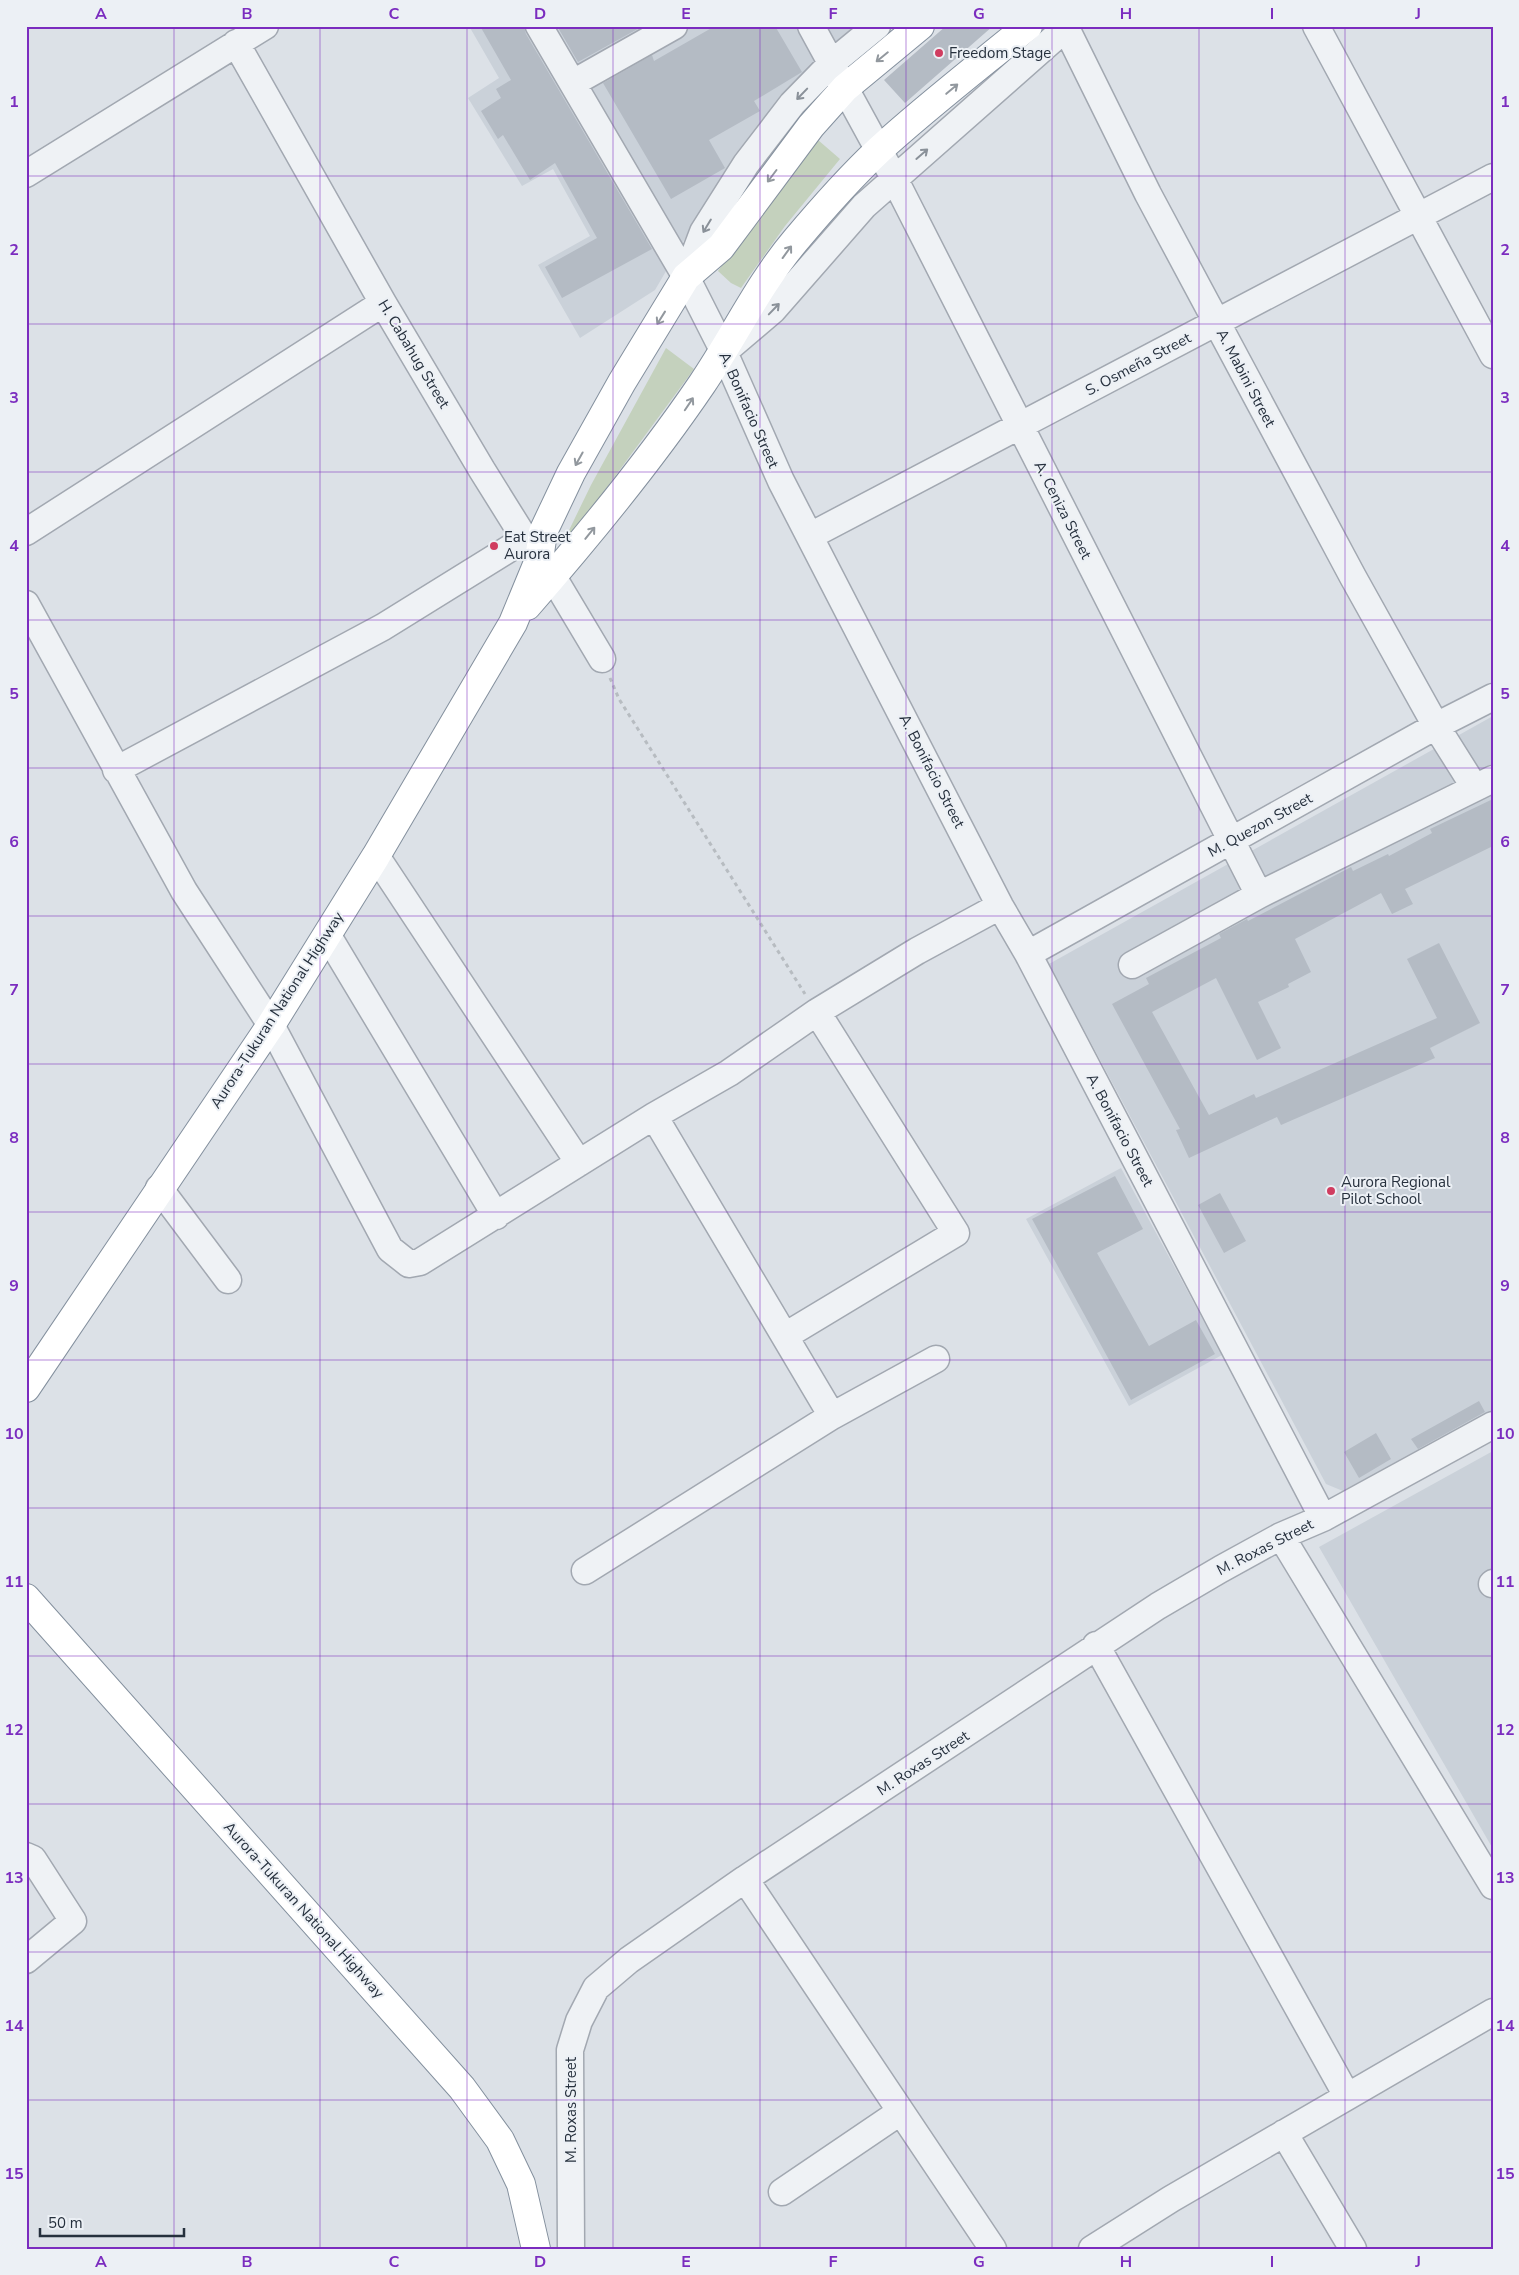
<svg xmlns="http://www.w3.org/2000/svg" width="1519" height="2275" viewBox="0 0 1519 2275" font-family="'Nunito Sans',sans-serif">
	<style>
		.built { fill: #cad1d9 }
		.green { fill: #c4d1bd }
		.building { fill: #b4bbc4 }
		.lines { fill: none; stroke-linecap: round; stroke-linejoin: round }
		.minor-casing { stroke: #a2a8b1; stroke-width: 29 }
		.highway-casing { stroke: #84909e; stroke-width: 30 }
		.path { stroke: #b7bcc1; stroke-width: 3; stroke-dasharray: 4 4; stroke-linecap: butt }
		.minor { stroke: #eff2f5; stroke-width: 26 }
		.highway { stroke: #fff; stroke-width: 28 }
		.oneway { stroke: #92989e }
		.oneway2 { stroke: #8a9199 }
		.grid { fill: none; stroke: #7b2cbf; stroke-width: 1; stroke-opacity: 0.55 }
		.poi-dot { fill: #d03d60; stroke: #ecf0f5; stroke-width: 2 }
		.labels { text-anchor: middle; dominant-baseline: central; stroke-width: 4; stroke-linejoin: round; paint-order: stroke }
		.poi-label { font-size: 15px; fill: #26303d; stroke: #ecf0f5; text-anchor: start }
		.street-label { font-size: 15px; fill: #26303d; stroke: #ecf0f5 }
		.neatline { fill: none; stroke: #7b2cbf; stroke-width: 2 }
		.grid-label { font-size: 16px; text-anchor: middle; font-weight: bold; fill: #7b2cbf }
	</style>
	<rect width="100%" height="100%" fill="#dce1e7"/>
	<path class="built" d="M469,26H877L690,230L655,290L580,338L538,265L590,236L553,169L522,186L468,98L499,78Z
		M1493,716V1418L1355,1496L1326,1484L1049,964Z
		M1121,1168L1222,1355L1129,1406L1026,1219Z
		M1493,1451V1849L1319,1547Z"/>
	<path class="green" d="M818,140L840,159L785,226L741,288L731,283L718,271L763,209Z
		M666,348L694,369L557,555L591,485Z"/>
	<path class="building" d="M480,26H524L526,34L652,249L562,298L545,267L597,238L555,163L530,180L503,135L498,139L481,111L501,98L496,89L511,80Z
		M557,26H643L578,62Z
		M715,26H775L802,72L754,101L760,111L709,140L725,168L671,199L603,83L652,55L654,61Z
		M946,26H993L905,103L884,80Z
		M1493,799V846L1405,889L1413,904L1392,914L1381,893L1295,939L1311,972L1288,984L1289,987L1258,1002L1281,1048L1257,1060L1216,978L1152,1012L1209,1115L1254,1094L1256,1098L1437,1018L1407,959L1439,943L1480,1023L1430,1048L1435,1058L1281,1125L1277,1117L1189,1158L1176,1130L1180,1129L1112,1004L1149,984L1146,978L1221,938L1219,934L1247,919L1248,921L1351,867L1353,871L1388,854L1389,856L1432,833L1430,829Z
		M1115,1176L1143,1229L1097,1253L1149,1346L1196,1320L1215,1354L1131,1400L1032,1219Z
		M1220,1193L1246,1241L1224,1253L1198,1205Z
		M1479,1401L1485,1412L1418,1449L1411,1439Z
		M1376,1433L1391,1459L1359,1478L1344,1452Z"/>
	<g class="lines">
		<g class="minor-casing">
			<path id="minor" d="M539,26L686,277L724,352L781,481L1000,906L1028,954L1323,1518
				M811,26L894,178L1259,895
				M1065,26L1148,194L1353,577L1436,726L1475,788
				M1316,26L1493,355
				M236,43L383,303L482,470L525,539L553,577L602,659
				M573,83L674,26
				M26,174L265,26
				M686,277L703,232L746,164L792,104L832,63L877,26
				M726,350L773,310L864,206L1068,26
				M26,532L383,303
				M810,536L1493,177
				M26,604L184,891L271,1025L390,1249L409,1264L420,1262L654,1116L729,1073L817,1012L917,951L1000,906
				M116,770L383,627L525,539
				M376,856L579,1163
				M328,936L496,1216
				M1028,954L1436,726L1493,697
				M1132,965L1259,895L1493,779
				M654,1116L832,1416
				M159,1188L228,1280
				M785,1336L956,1233L817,1012
				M1281,1536L1493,1886
				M585,1571L832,1416L936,1359
				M1492,1584L1493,1583
				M1096,1645L1347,2096
				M26,1856L33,1859L73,1921L26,1960
				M745,1879L993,2249
				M1284,2133L1353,2249
				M782,2192L900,2112
				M571,2249L570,2050L579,2021L596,1988L629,1960L745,1879L1158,1606L1221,1569L1281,1536L1323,1518L1493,1425
				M1092,2249L1171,2199L1493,2012"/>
		</g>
		<g class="highway-casing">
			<path id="highway" d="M527,606C589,535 649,462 702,384C734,337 758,285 795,241C821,210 849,178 879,150C926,107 978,67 1028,26
				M26,1388L271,1025L376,856L513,623L539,560L543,532L571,473L622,382L686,277L721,247L811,126L845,88L920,26
				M26,1598L462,2088L500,2140L521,2184L536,2249"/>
		</g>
		<path class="path" d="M610,678L619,699L805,994"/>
		<use href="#minor" class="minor"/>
		<use href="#highway" class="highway"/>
	</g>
	<defs><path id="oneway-shaft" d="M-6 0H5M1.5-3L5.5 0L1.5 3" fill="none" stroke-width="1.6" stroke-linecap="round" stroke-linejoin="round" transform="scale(1.25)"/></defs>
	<g class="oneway">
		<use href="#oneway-shaft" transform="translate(882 57) rotate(141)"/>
		<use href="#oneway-shaft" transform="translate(952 89) rotate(-40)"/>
		<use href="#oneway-shaft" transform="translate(772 176) rotate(127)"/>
		<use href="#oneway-shaft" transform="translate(787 252) rotate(-54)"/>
		<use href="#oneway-shaft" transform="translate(661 318) rotate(122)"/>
		<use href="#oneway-shaft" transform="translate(689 404) rotate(-56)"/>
		<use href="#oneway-shaft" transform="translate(579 459) rotate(119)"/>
		<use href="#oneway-shaft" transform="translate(590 533) rotate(-51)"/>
	</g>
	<g class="oneway2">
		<use href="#oneway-shaft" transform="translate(802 94) rotate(134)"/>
		<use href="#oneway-shaft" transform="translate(922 154) rotate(-41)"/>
		<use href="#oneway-shaft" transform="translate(707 226) rotate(121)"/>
		<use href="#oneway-shaft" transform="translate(774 309) rotate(-46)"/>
	</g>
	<path class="grid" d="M174,26V2249M320,26V2249M467,26V2249M613,26V2249M760,26V2249M906,26V2249M1052,26V2249M1199,26V2249M1345,26V2249M26,176H1493M26,324H1493M26,472H1493M26,620H1493M26,768H1493M26,916H1493M26,1064H1493M26,1212H1493M26,1360H1493M26,1508H1493M26,1656H1493M26,1804H1493M26,1952H1493M26,2100H1493"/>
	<g class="poi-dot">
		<circle cx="939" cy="53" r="5"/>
		<circle cx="494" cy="546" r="5"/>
		<circle cx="1331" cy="1191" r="5"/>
	</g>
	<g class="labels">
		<g class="poi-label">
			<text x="949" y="53">Freedom Stage</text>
			<text x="504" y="537">Eat Street<tspan x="504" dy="17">Aurora</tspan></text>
			<text x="1341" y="1182">Aurora Regional<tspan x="1341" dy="17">Pilot School</tspan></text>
		</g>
		<g class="street-label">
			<text transform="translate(414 354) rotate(59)">H. Cabahug Street</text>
			<text transform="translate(1138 364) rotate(-28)">S. Osmeña Street</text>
			<text transform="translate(1246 378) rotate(62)">A. Mabini Street</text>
			<text transform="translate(749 410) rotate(66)">A. Bonifacio Street</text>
			<text transform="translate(1063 510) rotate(63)">A. Ceniza Street</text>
			<text transform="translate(932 771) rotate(63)">A. Bonifacio Street</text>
			<text transform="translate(1260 825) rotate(-29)">M. Quezon Street</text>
			<text transform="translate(277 1010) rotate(-57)">Aurora-Tukuran National Highway</text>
			<text transform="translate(1120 1130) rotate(62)">A. Bonifacio Street</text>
			<text transform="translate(1265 1547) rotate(-27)">M. Roxas Street</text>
			<text transform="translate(923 1763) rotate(-33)">M. Roxas Street</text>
			<text transform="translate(304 1910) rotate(48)">Aurora-Tukuran National Highway</text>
			<text transform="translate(571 2110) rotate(-90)">M. Roxas Street</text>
		</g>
	</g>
	<rect width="1519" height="2275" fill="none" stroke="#ecf0f5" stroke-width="55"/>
	<path d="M40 2228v8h144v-8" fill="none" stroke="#26303d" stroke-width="2.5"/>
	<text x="48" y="2228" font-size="15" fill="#26303d" stroke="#ecf0f5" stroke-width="4" paint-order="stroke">50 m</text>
	<rect x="28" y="28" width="1464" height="2220" class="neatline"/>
	<g class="grid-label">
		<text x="101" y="19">A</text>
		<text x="247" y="19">B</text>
		<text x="394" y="19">C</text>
		<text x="540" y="19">D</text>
		<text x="686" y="19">E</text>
		<text x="833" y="19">F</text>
		<text x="979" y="19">G</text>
		<text x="1126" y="19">H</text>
		<text x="1272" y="19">I</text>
		<text x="1418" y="19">J</text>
		<text x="14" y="107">1</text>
		<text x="1505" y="107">1</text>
		<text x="14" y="255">2</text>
		<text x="1505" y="255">2</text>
		<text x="14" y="403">3</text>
		<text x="1505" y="403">3</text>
		<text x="14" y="551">4</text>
		<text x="1505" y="551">4</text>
		<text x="14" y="699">5</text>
		<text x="1505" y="699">5</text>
		<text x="14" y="847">6</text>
		<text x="1505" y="847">6</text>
		<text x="14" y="995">7</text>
		<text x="1505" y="995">7</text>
		<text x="14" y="1143">8</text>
		<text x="1505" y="1143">8</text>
		<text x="14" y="1291">9</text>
		<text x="1505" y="1291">9</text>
		<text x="14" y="1439">10</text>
		<text x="1505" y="1439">10</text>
		<text x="14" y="1587">11</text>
		<text x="1505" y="1587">11</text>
		<text x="14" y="1735">12</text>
		<text x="1505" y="1735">12</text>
		<text x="14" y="1883">13</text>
		<text x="1505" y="1883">13</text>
		<text x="14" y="2031">14</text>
		<text x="1505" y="2031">14</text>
		<text x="14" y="2179">15</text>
		<text x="1505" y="2179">15</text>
		<text x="101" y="2267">A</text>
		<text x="247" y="2267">B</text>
		<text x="394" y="2267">C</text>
		<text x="540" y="2267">D</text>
		<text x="686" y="2267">E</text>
		<text x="833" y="2267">F</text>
		<text x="979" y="2267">G</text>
		<text x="1126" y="2267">H</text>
		<text x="1272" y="2267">I</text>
		<text x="1418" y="2267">J</text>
	</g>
</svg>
